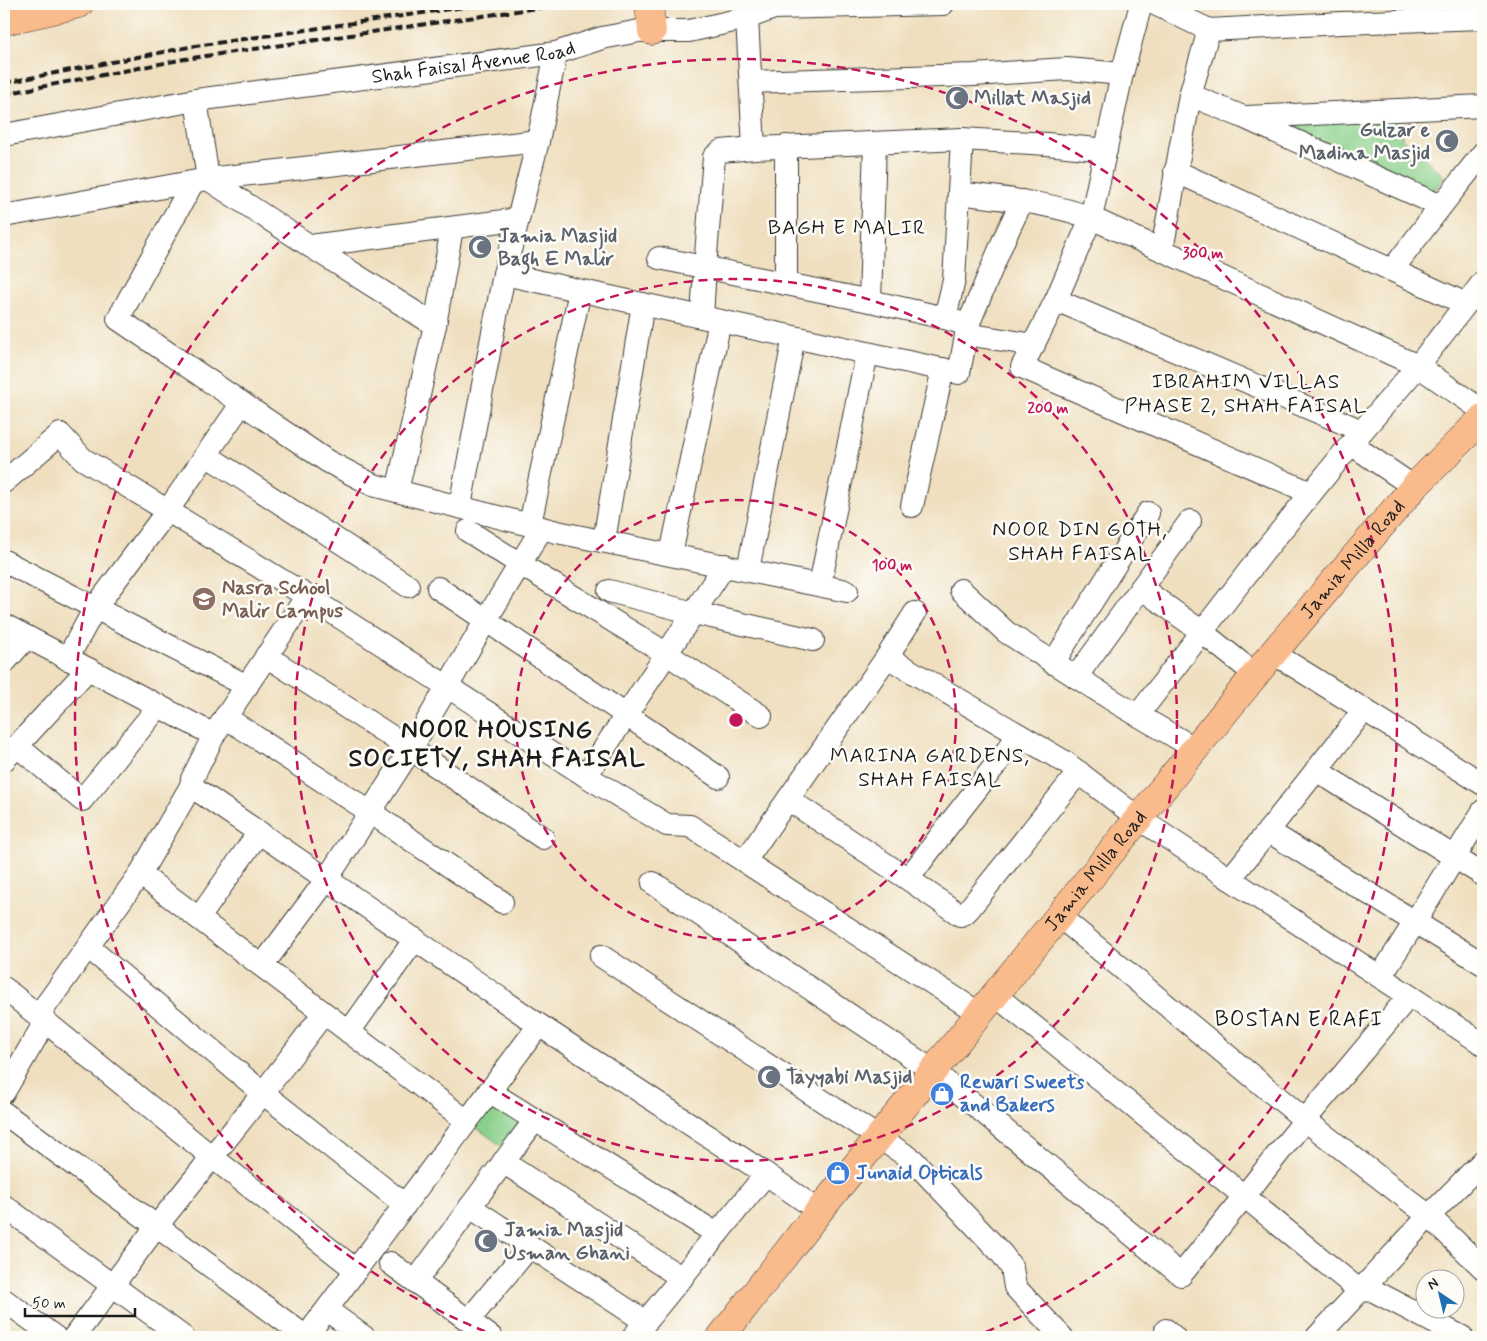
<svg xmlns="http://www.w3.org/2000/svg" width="1487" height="1341" viewBox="0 0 1487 1341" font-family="Mynerve,sans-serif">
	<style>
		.green { fill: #89d08a; stroke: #527653 }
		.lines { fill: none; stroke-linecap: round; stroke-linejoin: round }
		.minor-casing { stroke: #3c3934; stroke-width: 24 }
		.major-casing { stroke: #3c3934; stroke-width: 29 }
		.highway-casing { stroke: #3c3934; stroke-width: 29 }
		.minor { stroke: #fff; stroke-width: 22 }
		.major { stroke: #fabb8c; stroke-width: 28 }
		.highway { stroke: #fabb8c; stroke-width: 28 }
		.rail { stroke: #1c1c1c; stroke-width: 4; stroke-dasharray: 8 4; stroke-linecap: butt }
		.ring { fill: none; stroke: #c2185b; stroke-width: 2.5; stroke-dasharray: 9 6 }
		.labels { text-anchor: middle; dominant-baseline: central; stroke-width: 5; stroke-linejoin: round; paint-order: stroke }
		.street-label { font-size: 20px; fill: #1c1c1c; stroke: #fdfcf7 }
		.worship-label { font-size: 20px; font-weight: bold; fill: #5b616d; stroke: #fdfcf7; text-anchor: start }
		.education-label { font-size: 20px; font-weight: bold; fill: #785e54; stroke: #fdfcf7; text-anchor: start }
		.shop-label { font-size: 20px; font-weight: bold; fill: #366cbe; stroke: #fdfcf7; text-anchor: start }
		.neighbourhood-label { font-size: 21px; letter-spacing: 1px; fill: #1c1c1c; stroke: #fdfcf7 }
		.quarter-label { font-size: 22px; letter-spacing: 1px; fill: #1c1c1c; stroke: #fdfcf7 }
		.district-label { font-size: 25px; font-weight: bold; letter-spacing: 1px; fill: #1c1c1c; stroke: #fdfcf7 }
		.centre { fill: #c2185b; stroke: #fdfcf7; stroke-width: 2.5 }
		.ring-label { font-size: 15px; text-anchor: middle; font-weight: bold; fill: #c2185b; stroke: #fdfcf7; stroke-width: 5; stroke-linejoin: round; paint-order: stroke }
	</style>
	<rect width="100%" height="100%" fill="#fdfcf7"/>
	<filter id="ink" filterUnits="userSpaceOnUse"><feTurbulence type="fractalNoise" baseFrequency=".02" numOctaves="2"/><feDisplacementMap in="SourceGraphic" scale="10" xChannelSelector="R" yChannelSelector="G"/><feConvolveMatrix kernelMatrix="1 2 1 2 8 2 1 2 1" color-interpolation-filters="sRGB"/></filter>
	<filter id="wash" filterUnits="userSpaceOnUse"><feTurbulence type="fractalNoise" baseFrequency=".0096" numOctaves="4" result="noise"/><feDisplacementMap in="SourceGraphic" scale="20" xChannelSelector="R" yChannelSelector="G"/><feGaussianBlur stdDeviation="1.12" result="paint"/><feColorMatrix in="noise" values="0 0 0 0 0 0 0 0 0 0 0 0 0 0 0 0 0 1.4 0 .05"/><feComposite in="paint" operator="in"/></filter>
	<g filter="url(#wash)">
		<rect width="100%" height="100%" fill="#efdfbf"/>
		<path class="green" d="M1402,119V138L1444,176L1430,197L1282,128L1284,121Z
			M491,1095L531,1123L509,1151L471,1124Z"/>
	</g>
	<g filter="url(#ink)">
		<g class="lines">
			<g class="minor-casing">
				<g id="minor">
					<path d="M1141,4L1122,74L1091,218L1056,300L1022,367L1311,493"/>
					<path d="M1155,4L1209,30L1342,23L1483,18"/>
					<path d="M747,18L754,148"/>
					<path d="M751,82L973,75L1067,69L1122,74"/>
					<path d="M1190,95L1243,117L1441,206"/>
					<path d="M196,100L208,179L310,246L435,325"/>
					<path d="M1247,117L1483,106"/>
					<path id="s1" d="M4,135L196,100L556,53L602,38L639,31H689L747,18L774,8L943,4"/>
					<path d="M1175,171L1466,304"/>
					<path d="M193,182L118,319L327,461L373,485L557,532L847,591"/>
					<path d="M959,193C1003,199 1049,202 1091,218L1418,366L1483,411"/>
					<path d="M4,216L208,179L538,141"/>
					<path d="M310,246L518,219"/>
					<path d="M1162,250L1190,95L1209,30"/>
					<path d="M1392,270L1441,206L1483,153"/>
					<path d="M504,274L959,373L968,325L945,318L870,301L659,258"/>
					<path d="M786,284V146"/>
					<path d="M1056,300L1362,431"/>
					<path d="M870,301L875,143"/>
					<path d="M702,317L705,267L714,157L721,151L754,148L962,139L1047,144L1106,150"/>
					<path d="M945,318L954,280L962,139"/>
					<path d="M968,325L1004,239L1022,201"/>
					<path d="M966,334L1034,345"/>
					<path d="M1351,444L1414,487"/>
					<path d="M206,455L408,586"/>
					<path d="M4,482L60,434L83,459L307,596L586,776L667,825L690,826L980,1014"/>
					<path d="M397,491L435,325L452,228"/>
					<path d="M460,506L504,274L538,141L556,53"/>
					<path d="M912,506L943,369"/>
					<path d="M530,524L580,291"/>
					<path d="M468,531L520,564L667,654L761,716"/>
					<path d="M604,541L643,304"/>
					<path d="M671,554L720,321"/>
					<path d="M4,561L247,686"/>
					<path d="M748,570L794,337"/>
					<path d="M820,585L867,353"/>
					<path d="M438,588L718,777"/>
					<path d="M1141,588L1202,632L1256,675"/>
					<path d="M961,590L1006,632L1117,703L1196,749"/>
					<path d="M609,591L694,613L813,640"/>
					<path d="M4,625L214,735L192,779L191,786L539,1025L766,1174L819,1211"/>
					<path d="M1273,653L1483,784"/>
					<path d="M266,656L411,749L543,838"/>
					<path d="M887,657L915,613"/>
					<path d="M67,659L95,608L168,510L242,403"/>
					<path d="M4,663L27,637"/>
					<path d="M1053,663L1148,513"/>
					<path d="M1076,677L1190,521"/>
					<path d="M1138,715L1262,554L1351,444L1418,366L1483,282"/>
					<path d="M225,717L370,812L502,902"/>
					<path d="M217,730L307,596"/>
					<path d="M17,746L82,800L159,706"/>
					<path d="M4,760L88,669"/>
					<path d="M1316,770L1483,875"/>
					<path d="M586,776L725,565"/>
					<path d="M789,800L908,879L960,915L965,913L969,909L1079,772"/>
					<path d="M1268,831L1483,964"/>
					<path d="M745,861L887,657L1065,762L1138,818L1230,879L1483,1044"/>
					<path d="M140,874L467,1121"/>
					<path d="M908,879L947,827L1019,735"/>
					<path d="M1230,879L1364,710"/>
					<path d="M653,883L933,1071L1181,1275L1305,1120L1409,996"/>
					<path d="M1059,916L1305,1120L1429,1216L1483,1268"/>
					<path d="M199,918L259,832"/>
					<path d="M88,947L263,1093L405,1205"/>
					<path d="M601,956L913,1160L1002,1254L1012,1268L1015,1287L1062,1337"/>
					<path d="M262,966L327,879L411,749L486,620L542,528"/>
					<path d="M1380,977L1415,922L1483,811"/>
					<path d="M4,988L212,1157L356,1270"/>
					<path d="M995,995L1244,1196L1360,1291L1372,1290L1462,1337"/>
					<path d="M38,1016L140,874L191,786"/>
					<path d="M349,1032L415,939"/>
					<path d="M489,1091L717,1234"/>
					<path d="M4,1092L45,1022"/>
					<path d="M4,1113L306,1337L539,1025"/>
					<path d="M503,1162L682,1278"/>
					<path d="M4,1206L183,1337"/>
					<path d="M470,1207L646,1322"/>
					<path d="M390,1263L491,1337"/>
					<path d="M416,1281L470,1207L535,1120"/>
					<path d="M4,1300L55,1337"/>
					<path d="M327,1310L364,1337"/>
					<path d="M469,1320L530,1246"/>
					<path d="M1166,1330L1174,1337"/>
					<path d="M74,1337L156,1227L263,1093L324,1013"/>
					<path d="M633,1337L766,1174"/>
					<path d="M1317,1337L1429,1216L1483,1161"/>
				</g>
			</g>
			<g class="major-casing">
				<g id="major">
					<path id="s2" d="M721,1337L819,1211L1273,653L1414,487L1483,418"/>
				</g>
			</g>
			<g class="highway-casing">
				<path id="highway" d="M649,4L652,31
					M4,21L79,4"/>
			</g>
			<use href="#minor" class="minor"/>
			<use href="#major" class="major"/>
			<use href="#highway" class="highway"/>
			<path class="rail" d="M4,83L189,47L484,4
				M4,94L185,59L565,4"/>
		</g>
	</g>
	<g class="ring">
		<circle cx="736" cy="720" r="220"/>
		<circle cx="736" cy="720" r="441"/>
		<path d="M499 1337A661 661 0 1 1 973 1337"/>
	</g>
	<defs>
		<g id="mosque-disc" transform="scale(1.25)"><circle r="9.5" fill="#6b7280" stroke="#fdfcf7"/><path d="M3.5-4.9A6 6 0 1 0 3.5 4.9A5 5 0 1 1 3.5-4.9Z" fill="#fff"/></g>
		<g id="school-disc" transform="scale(1.25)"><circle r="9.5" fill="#8d6e63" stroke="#fdfcf7"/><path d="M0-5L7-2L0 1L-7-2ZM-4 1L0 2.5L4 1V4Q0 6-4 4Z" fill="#fff"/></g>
		<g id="shop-disc" transform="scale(1.25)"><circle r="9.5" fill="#3f7fe0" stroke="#fdfcf7"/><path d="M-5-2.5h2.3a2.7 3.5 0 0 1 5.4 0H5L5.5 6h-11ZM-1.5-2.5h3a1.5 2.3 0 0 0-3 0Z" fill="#fff"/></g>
	</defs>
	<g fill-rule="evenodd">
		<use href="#mosque-disc" x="957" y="98"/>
		<use href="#mosque-disc" x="1447" y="141"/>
		<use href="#mosque-disc" x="480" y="247"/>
		<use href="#school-disc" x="204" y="599"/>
		<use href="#mosque-disc" x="769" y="1077"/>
		<use href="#shop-disc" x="942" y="1094"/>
		<use href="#shop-disc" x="838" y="1173"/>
		<use href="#mosque-disc" x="486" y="1241"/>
	</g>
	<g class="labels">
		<g class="street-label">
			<text stroke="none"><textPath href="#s1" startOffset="475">Shah Faisal Avenue Road</textPath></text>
			<text stroke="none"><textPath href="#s2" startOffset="1002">Jamia Milla Road</textPath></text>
			<text stroke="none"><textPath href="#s2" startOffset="598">Jamia Milla Road</textPath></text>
		</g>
		<g class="worship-label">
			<text x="974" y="98">Millat Masjid</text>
			<text x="1430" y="130" text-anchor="end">Gulzar e<tspan x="1430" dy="23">Madina Masjid</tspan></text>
			<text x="498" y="236">Jamia Masjid<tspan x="498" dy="23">Bagh E Malir</tspan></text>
			<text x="786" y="1077">Tayyabi Masjid</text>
			<text x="504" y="1230">Jamia Masjid<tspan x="504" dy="23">Usman Ghani</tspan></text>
		</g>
		<g class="education-label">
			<text x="222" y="588">Nasra School<tspan x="222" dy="23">Malir Campus</tspan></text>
		</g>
		<g class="shop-label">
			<text x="960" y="1082">Rewari Sweets<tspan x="960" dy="23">and Bakers</tspan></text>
			<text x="856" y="1173">Junaid Opticals</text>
		</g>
		<g class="neighbourhood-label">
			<text x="847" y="228">BAGH E MALIR</text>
			<text x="1246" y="382">IBRAHIM VILLAS<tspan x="1246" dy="24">PHASE 2, SHAH FAISAL</tspan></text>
			<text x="1080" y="530">NOOR DIN GOTH,<tspan x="1080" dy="24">SHAH FAISAL</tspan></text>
			<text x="930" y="756">MARINA GARDENS,<tspan x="930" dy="24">SHAH FAISAL</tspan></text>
		</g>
		<g class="quarter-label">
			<text x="1299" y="1020">BOSTAN E RAFI</text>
		</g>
		<g class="district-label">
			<text x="497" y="730">NOOR HOUSING<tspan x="497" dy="29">SOCIETY, SHAH FAISAL</tspan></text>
		</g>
	</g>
	<circle cx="736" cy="720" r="8" class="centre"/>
	<g class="ring-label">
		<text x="1203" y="258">300 m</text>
		<text x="1048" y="413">200 m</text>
		<text x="892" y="570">100 m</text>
	</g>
	<rect width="1487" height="1341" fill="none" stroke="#fdfcf7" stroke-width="20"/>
	<g transform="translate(1440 1294) rotate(325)"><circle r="24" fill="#fdfcf7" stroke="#a3a29f"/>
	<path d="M0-4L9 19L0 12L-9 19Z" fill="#1f6fb2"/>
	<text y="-8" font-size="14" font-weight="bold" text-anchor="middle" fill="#1c1c1c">N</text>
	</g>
	<path d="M25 1308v8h110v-8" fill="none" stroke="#1c1c1c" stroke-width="2.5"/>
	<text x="32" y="1308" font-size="15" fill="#1c1c1c" stroke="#fdfcf7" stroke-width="4" paint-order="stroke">50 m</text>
</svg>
